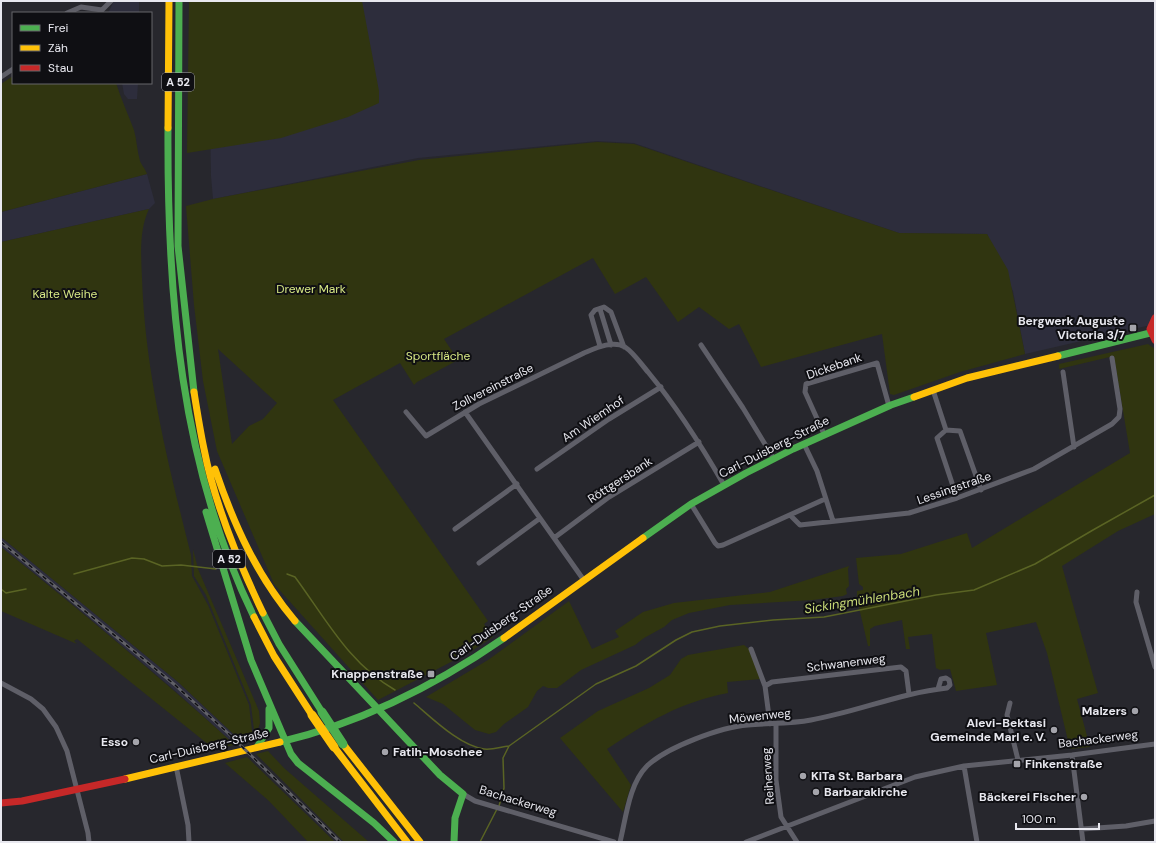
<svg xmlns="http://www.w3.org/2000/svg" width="1156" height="843" viewBox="0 0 1156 843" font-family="'DM Sans',sans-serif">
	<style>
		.built { fill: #2d2d3c }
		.green { fill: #303510; fill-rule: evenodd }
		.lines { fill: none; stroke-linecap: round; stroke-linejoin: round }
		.stream { stroke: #5a6424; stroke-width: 1.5 }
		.street { stroke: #5f5f68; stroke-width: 5 }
		.fast { stroke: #4caf50; stroke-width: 7 }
		.slow { stroke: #ffc107; stroke-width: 7 }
		.jam { stroke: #c62828; stroke-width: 7 }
		.rail-casing { stroke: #616167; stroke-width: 3 }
		.rail { stroke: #0f0f13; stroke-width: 1.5; stroke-dasharray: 4.5; stroke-linecap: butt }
		.fast-bridge { stroke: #4caf50; stroke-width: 9 }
		.slow-bridge { stroke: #ffc107; stroke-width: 9 }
		.poi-dot { fill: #a4a4ab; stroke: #0f0f13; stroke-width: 1.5 }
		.labels { text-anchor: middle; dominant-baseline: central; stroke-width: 4; stroke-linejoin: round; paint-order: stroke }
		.shield { fill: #0f0f13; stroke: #a7a7ad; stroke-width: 1 }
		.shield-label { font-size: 11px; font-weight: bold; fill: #e8e8ef }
		.park-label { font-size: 12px; fill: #d6e784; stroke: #0f0f13 }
		.poi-label { font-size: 12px; font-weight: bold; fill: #e8e8ef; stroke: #0f0f13; text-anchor: end }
		.street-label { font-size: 12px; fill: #e8e8ef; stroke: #0f0f13 }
		.water-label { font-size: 13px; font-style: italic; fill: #c8da77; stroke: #0f0f13 }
	</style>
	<rect width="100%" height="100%" fill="#27272d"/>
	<path class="built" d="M114,1H139V13H108Z
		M208,1H1155V324L1025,354L1013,291L987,234L899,233L634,143L597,141L418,158L213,199L211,176Z
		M122,83H138L137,99H128L124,94Z
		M147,174L155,203L149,209L1,242V212Z
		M1,537L178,682L243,743L235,745L172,688L63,596L1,547Z"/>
	<path class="green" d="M189,1H362L379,91V103L348,117L281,138L187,153Z
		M13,76V83H116C121,99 128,114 134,130C137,141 137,151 140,161C142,166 145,168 147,174L1,212V84Z
		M597,142L634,144L899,233L987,234L1008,270L1025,354L960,372L894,395L890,394L882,334L761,367L739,324L729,329L699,307L678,322L646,277L615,294L593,258L444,339L458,360L417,382L414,385L400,363L333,400L488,621L484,624L493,637L470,652L378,700L274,584L217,451L203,381L194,305L186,206L213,199L419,160ZM218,349L277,403L263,419L249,426L232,444Z
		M149,209C139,230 141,255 142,278C145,372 168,464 191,555L192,576L208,605L249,705L253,739L243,743L178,682L1,537V242Z
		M1148,344L1155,349V514L1118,531L1062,566L1098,693L1077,699L1090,747L1070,749L1047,653L1036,622L986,633L997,685L956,691L950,669L940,670L936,668L932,634L908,637L910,649H906L902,620L875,626L870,629V646H868L857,599V591L863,590V587L859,584L856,558L901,554L967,533L972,548L1130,453L1114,356L1059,369V364Z
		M1,547C81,611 159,676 235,745L214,749L77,639L74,641L77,644L1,611Z
		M193,549L198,569L259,711L260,723L255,738L251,705L206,595L194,576Z
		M849,566L848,569L849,586L846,589L847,594L843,596L813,600L730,605L689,613L672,620L664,627L644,638L635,645L581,670L557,688H548L543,686L537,691L528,707L504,724L496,732L489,734L475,730L443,704L426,697L488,660L569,601L592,649L619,637L615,631L643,612L674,603L770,592Z
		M744,645L749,649L761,679L727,682L728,693C680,702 646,723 607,749L631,785L623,812L560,738L598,711L649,688L670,675L681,659L688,655Z
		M268,751L284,768L369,842H344L256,754Z
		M247,757L335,842H308L269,801L225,763Z"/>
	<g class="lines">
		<path class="stream" d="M74,574L132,558L144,559L162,566L181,565L216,569
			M287,574L295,577C326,619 349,664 395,690
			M1,589L6,593L26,589
			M414,703C432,718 460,746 484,749C493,750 500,747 509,746L596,684L636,666L676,640L692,632L720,626L773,620L824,617L936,595L974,590L1035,564L1093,530L1155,495
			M499,806L504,788L503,758L509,746
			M480,842L497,809"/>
		<path class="street" d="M67,13L81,7L102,10L111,1
			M1,77L13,69
			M600,309L611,345
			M701,345L743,408L774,459
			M600,346L591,315L595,310L604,307L611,312L624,347
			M1063,372L1074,447
			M933,390L946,430
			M406,412L426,436L479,404L584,353C596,348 613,340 625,347C634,353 641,364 648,372C677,407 701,445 724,485
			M465,412L583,579
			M824,434L805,392L806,384L877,363L889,406
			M804,444L817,471L833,521
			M537,469L609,419L661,387
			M957,498L937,438L946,430L960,431L981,490
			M691,504L715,543L718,546L723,545L825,499
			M790,515L800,525L909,513L957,498L1034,469L1112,424L1119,417L1120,409L1112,358
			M455,529L517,484
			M554,538L609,497L699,442
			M479,563L539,519
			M1137,592L1136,602L1155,667
			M751,649L765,686L770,724
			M1,683L31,699L43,709L56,727L67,751L88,833L89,842
			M765,686L772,682L901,667L906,671L909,694
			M1010,703L1007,715L1018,760
			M776,724V780L781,817L797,842
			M1072,755L1083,842
			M176,766L188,825L189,842
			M964,766L977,842
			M463,794L475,801L614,842
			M1082,829L1126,826L1155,821
			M620,842C626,818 629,784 647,766C667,747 721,727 748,725C769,723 790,724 811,720C857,712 900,693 947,688L950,685L949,680L946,678L941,679L938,689
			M746,842L915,777L964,766L1072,755L1155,744"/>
		<path class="fast" d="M179,1L178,246L194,392
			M168,128C167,295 180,465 254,617
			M1058,356L1150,333
			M206,512L251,660L291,754L298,763L374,823L394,842
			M643,538L691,504L746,473L793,449L891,405L914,397
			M263,613L279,644L322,712
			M295,621L378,709
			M378,709L440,775L463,794
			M280,742C361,723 436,685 504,638
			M257,747L269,728V709
			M454,842L455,818L463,794"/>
		<path class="slow" d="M168,128L169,1
			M194,392C197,411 200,430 204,449C215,506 238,561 263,613
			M914,397L967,378L1058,356
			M215,469C234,525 257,576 295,621
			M254,617L274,656L312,715
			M504,638L643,538
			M343,744L420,842
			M334,747L407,842
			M125,779L280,742"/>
		<path class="jam" d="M1155,318L1150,329L1155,340
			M1,803L22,801L125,779"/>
		<g class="rail-casing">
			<path id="rail" d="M1,542L175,685L229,734L340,842"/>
		</g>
		<use href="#rail" class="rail"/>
		<path class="fast-bridge" d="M322,712L343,744"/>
		<path class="slow-bridge" d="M312,715L334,747"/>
	</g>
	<g class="poi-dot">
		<rect x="1129" y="324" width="8" height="8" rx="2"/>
		<rect x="427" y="670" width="8" height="8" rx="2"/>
		<circle cx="1135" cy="711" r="4"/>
		<circle cx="1054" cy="730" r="4"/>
		<circle cx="136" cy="742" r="4"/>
		<circle cx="385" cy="752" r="4"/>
		<rect x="1013" y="760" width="8" height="8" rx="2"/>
		<circle cx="803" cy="776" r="4"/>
		<circle cx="816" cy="792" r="4"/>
		<circle cx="1084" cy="797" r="4"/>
	</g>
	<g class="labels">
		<g class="shield">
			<rect x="162" y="73" width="32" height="18" rx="3"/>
			<rect x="213" y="550" width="32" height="18" rx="3"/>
		</g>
		<g class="shield-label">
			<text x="178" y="82">A 52</text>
			<text x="229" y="559">A 52</text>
		</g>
		<g class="park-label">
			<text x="311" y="289">Drewer Mark</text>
			<text x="65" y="294">Kalte Weihe</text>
			<text x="438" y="356">Sportfläche</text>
		</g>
		<g class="poi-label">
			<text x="1125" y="321">Bergwerk Auguste<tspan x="1125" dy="14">Victoria 3/7</tspan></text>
			<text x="423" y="674">Knappenstraße</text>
			<text x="1127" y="711">Malzers</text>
			<text x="1046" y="723">Alevi-Bektasi<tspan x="1046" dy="14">Gemeinde Marl e. V.</tspan></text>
			<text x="128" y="742">Esso</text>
			<text x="393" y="752" text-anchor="start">Fatih-Moschee</text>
			<text x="1025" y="764" text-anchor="start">Finkenstraße</text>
			<text x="811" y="776" text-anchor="start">KiTa St. Barbara</text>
			<text x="824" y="792" text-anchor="start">Barbarakirche</text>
			<text x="1076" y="797">Bäckerei Fischer</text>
		</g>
		<g class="street-label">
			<text transform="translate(834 366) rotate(-19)">Dickebank</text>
			<text transform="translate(493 387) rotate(-27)">Zollvereinstraße</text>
			<text transform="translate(593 419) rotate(-34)">Am Wiemhof</text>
			<text transform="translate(774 447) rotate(-27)">Carl-Duisberg-Straße</text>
			<text transform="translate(620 480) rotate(-33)">Röttgersbank</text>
			<text transform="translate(954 488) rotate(-19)">Lessingstraße</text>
			<text transform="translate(501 623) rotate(-35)">Carl-Duisberg-Straße</text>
			<text transform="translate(846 663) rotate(-7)">Schwanenweg</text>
			<text transform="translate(760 716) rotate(-6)">Möwenweg</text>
			<text transform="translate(1098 739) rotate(-7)">Bachackerweg</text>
			<text transform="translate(209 746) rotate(-13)">Carl-Duisberg-Straße</text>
			<text transform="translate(768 776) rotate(-94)">Reiherweg</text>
			<text transform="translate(518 801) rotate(17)">Bachackerweg</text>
		</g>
		<g class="water-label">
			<text transform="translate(862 600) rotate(-9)">Sickingmühlenbach</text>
		</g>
	</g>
	<rect width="1156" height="843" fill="none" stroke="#e8e8ef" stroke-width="4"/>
	<rect x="12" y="12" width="140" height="72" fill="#0f0f13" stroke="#66666b"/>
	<rect x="20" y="25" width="20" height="6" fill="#4caf50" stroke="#66666b"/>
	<text x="48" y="32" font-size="12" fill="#e8e8ef">Frei</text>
	<rect x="20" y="45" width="20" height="6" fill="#ffc107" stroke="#66666b"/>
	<text x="48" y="52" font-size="12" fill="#e8e8ef">Zäh</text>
	<rect x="20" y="65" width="20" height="6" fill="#c62828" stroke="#66666b"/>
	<text x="48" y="72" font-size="12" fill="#e8e8ef">Stau</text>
	<path d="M1016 823v6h83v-6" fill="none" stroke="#e8e8ef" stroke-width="2"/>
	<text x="1022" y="823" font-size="12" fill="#e8e8ef" stroke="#0f0f13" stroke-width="3" paint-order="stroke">100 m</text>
</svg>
